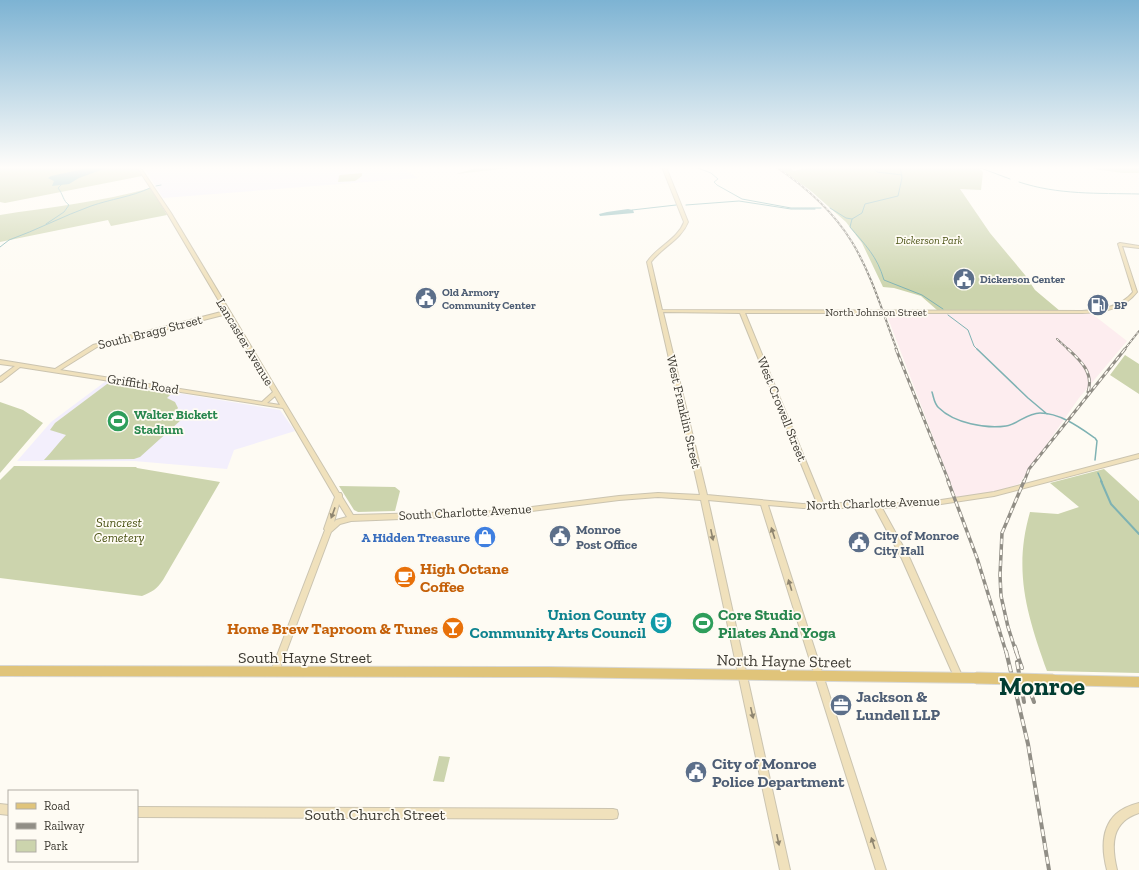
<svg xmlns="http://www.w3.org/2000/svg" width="1139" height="870" viewBox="0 0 1139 870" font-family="'Zilla Slab',serif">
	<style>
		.industrial { fill: #fdedef }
		.education { fill: #f3effc }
		.green { fill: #ccd4ad }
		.water { fill: #7eb2b3 }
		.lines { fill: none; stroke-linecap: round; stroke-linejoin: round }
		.stream-far2 { stroke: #7eb2b3; stroke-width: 1 }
		.stream-far1 { stroke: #7eb2b3; stroke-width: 1.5 }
		.stream { stroke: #7eb2b3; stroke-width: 2 }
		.secondary-casing { stroke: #cbc4b0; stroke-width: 2 }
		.primary-casing { stroke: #d8d8d6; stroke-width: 2 }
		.secondary { fill: #f0e1bc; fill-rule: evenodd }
		.primary { fill: #e0c47a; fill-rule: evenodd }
		.rail-far3-casing { stroke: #918e86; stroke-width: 2 }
		.rail-far2-casing { stroke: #918e86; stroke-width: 3 }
		.rail-far1-casing { stroke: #918e86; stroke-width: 3.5 }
		.rail-casing { stroke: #918e86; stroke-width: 4 }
		.rail-far3 { stroke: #fefbf3; stroke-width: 1; stroke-dasharray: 2.5; stroke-linecap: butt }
		.rail-far2 { stroke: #fefbf3; stroke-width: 1.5; stroke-dasharray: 4.5; stroke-linecap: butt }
		.rail-far1 { stroke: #fefbf3; stroke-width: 2; stroke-dasharray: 5.5; stroke-linecap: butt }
		.rail { stroke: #fefbf3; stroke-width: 2.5; stroke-dasharray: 7; stroke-linecap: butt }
		.primary-bridge-casing { stroke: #d8d8d6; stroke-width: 13; stroke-linecap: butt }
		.primary-bridge { stroke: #e0c47a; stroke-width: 11 }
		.oneway { fill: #8e8570 }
		.labels { text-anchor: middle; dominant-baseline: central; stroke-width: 3.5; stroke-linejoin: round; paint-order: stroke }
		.far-park-label { font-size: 11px; font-style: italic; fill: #4c5416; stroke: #fefbf3 }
		.far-service-label { font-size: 11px; font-weight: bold; fill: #4e5e75; stroke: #fefbf3; text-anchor: start }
		.far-street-label { font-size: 11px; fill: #3d3a32; stroke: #fefbf3 }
		.street-label { font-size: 13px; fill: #3d3a32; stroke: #fefbf3 }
		.leisure-label { font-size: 13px; font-weight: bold; fill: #27864d; stroke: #fefbf3; text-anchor: start }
		.park-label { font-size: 13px; font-style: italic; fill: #4c5416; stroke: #fefbf3 }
		.service-label { font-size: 13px; font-weight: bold; fill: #4e5e75; stroke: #fefbf3; text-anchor: start }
		.shop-label { font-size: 13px; font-weight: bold; fill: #366cbe; stroke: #fefbf3; text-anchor: end }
		.near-food-label { font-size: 16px; font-weight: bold; fill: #c56008; stroke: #fefbf3; text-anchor: start }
		.near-culture-label { font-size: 16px; font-weight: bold; fill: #0d838f; stroke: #fefbf3; text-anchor: end }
		.near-leisure-label { font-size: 16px; font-weight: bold; fill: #27864d; stroke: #fefbf3; text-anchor: start }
		.near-street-label { font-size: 16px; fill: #3d3a32; stroke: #fefbf3 }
		.near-service-label { font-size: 16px; font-weight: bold; fill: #4e5e75; stroke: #fefbf3; text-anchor: start }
		.near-town-label { font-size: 25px; font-weight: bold; fill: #013d32; stroke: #fefbf3 }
	</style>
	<rect width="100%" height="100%" fill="#fefbf3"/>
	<path class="industrial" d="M886,313H1091L1127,341L1079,398L1019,484L988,494L956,497Z"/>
	<path class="education" d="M169,167H401L418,178L163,198L145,169Z
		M106,381L280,410L295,431L234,450L227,469L134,461H17L51,422Z"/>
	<path class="green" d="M0,167H136L142,176L5,203L0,202Z
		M480,167H518L456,174Z
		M778,167H788L794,171L810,167H978L983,172L981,190L960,189L990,233L1025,275L1035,290L1060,311L937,310L921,296L894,288L883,287L862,243L846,222L811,191Z
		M1093,167H1139V173H1123L1093,169Z
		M362,173V176L355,181L338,182L339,176L340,175Z
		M151,188L167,215L111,226L108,220L0,242V215C50,207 101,202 151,188Z
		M1125,355L1139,364V394L1110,375Z
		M115,383L173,392L167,398L175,402L178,408L170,418L181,420L140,457L134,459L44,460C52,452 58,443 66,435L50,430L55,423L107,384Z
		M0,402L23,410L43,423L0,473Z
		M14,466L136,467L137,468L220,482L163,580C157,589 152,592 142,596L0,578V480Z
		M1104,469L1139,501V673L1047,671C1027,615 1013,571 1030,512L1058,514L1079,507L1050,483Z
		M339,486L395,487L400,491L395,511L358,512L354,510Z
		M439,756L450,757L444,782L433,781Z"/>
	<path class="water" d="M93,167H109L79,178L69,184L52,186L54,181L48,178L51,176Z
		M628,209L633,210L634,213L600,216L599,214L607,212Z"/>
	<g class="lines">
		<path class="stream-far2" d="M695,167L711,173L718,179L714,182L717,185L742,199L791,208H821
			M878,167L875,170L877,172L902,175
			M900,167L902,178L898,196L865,204L862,213L852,219L850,227C866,246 877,256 884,280L922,295L943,309
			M978,167L1010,179
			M1019,182C1058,195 1098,193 1139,194
			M156,186L161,185
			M686,205L739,201L791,209H815
			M830,208L846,218L852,219
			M632,210L676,205
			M46,224L64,212L69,205C63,201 63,194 58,188L62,184
			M0,247L9,240C37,230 63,216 91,206C111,199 131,197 150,188
			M948,315L968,330L974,346L978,350"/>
		<path class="stream-far1" d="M977,349L1028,398L1047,414
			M932,392C934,398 934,404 939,408C954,423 986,429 1006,426C1018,424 1027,413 1040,413C1060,413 1079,427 1095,438L1097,441L1095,460
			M1098,473L1102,482"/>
		<path class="stream" d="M1101,481L1111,504L1139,534"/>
		<g class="secondary-casing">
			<path id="secondary" d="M137,167H140L171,213L339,493H341L342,495V497L353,515L500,511L619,496L658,493L700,495L647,262C657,247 678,239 684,222L662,167H666L688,222C681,240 662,247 651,262L662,310L1082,311C1100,310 1121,307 1133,292L1118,244L1120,243L1139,246V248L1122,246L1137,292C1124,309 1102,313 1082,313H745L823,503H900L941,500L994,492L1139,454V458L994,496L941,504L900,507L882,508L910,559L963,678L962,681L959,682L956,681L902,559L875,508H803L768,505L886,870H876L761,505L708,500L790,870H780L701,500L658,497L619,500L500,515L351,521L340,524L331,532L279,671L278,674L275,675L272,674L271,671L325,530L324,529L335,497L283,408L20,367L2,381L0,382V377L15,366L0,364V360L55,369L93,345L225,311L167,213ZM663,312L740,313L817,503L803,504L707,495ZM227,314L273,392L262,402L60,370L97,347ZM275,396L280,405L267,403ZM339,504L347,517L336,520L334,522Z
				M1139,803V813C1111,822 1111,845 1117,870H1107C1102,851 1101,828 1116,814C1123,808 1131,805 1139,803Z
				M0,804L9,805V815L0,814Z
				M137,807L613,809L617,810L618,814L617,818L613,819L137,817Z"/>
		</g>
		<g class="primary-casing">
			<path id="primary" d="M0,666L548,667L976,673L980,675L981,678L980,681L976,683L548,677L0,676Z
				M1053,675L1139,677V687L1053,685L1049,683L1048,680L1049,677Z"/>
		</g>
		<use href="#secondary" class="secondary"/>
		<use href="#primary" class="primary"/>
		<g class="rail-far3-casing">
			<path id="rail-far3" d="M776,167C806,187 833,211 852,242C872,275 883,314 897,350
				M1057,339L1069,350
				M1124,350L1139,331"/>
		</g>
		<g class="rail-far2-casing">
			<path id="rail-far2" d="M896,349L949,482
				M1068,349C1081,361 1094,373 1088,392
				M1024,482L1029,469L1125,349"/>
		</g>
		<g class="rail-far1-casing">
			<path id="rail-far1" d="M948,481L977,558L1006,652
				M1015,646L1017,652
				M1016,652L1008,627L1001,596L1000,575L1002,533L1024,481"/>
		</g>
		<g class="rail-casing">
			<path id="rail" d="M1006,651L1028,744L1049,870
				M1016,651L1022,668L1016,651
				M1017,662L1024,702
				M1030,691L1034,702"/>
		</g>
		<use href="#rail-far3" class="rail-far3"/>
		<use href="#rail-far2" class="rail-far2"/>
		<use href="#rail-far1" class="rail-far1"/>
		<use href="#rail" class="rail"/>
		<g class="primary-bridge-casing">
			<path id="primary-bridge" d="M976,678L1053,680"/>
		</g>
		<use href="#primary-bridge" class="primary-bridge"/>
	</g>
	<defs><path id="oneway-solid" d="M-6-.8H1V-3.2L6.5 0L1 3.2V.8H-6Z"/></defs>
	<g class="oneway">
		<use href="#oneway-solid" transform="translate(333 513) rotate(110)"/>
		<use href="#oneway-solid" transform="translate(773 533) rotate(-108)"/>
		<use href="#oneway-solid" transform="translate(712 535) rotate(78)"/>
		<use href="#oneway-solid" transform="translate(790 585) rotate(-107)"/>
		<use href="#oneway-solid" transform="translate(752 713) rotate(77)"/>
		<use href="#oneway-solid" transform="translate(778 840) rotate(78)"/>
		<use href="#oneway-solid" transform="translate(873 843) rotate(-108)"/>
	</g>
	<linearGradient id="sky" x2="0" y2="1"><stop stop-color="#7db3d3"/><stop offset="0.58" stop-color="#fffdfa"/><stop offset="1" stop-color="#fffdfa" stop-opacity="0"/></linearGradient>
	<rect width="1139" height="289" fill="url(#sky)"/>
	<defs>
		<g id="civic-disc" transform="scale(1.15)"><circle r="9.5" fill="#5c6f8a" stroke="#fefbf3"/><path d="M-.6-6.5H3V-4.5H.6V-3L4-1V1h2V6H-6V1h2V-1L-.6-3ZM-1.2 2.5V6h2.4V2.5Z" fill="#fff"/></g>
		<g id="fuel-disc" transform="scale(1.15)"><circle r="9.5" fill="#5c6f8a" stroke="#fefbf3"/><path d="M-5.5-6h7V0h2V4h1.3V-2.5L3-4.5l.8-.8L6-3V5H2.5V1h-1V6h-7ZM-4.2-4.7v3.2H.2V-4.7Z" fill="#fff"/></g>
		<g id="stadium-disc" transform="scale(1.15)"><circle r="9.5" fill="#2e9e5b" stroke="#fefbf3"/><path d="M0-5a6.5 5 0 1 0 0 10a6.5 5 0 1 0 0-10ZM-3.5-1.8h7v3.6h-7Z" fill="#fff"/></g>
		<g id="shop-disc" transform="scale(1.15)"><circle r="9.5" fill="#3f7fe0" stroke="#fefbf3"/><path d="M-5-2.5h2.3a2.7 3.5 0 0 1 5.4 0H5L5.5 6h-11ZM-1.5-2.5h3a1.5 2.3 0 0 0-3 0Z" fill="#fff"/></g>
		<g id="cafe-disc" transform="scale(1.15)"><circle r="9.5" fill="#e8710a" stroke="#fefbf3"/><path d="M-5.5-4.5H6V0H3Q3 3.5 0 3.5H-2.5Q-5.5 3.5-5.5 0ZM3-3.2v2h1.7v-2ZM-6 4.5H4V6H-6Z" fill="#fff"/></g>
		<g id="theatre-disc" transform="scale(1.15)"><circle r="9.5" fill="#0f9aa8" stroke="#fefbf3"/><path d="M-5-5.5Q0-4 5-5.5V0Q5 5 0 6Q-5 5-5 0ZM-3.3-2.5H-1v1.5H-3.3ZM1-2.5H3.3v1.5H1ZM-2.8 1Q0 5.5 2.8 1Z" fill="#fff"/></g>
		<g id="bar-disc" transform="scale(1.15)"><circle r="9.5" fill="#e8710a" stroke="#fefbf3"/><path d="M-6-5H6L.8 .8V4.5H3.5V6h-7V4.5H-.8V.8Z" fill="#fff"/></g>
		<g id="office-disc" transform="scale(1.15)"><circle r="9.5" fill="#5c6f8a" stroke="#fefbf3"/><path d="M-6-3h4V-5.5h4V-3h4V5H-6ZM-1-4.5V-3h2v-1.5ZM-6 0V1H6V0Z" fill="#fff"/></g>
	</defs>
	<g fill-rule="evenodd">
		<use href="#civic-disc" x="964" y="279"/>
		<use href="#civic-disc" x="426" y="298"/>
		<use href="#fuel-disc" x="1098" y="305"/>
		<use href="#stadium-disc" x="118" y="421"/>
		<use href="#civic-disc" x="560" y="536"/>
		<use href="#shop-disc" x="485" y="537"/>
		<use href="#civic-disc" x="859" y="542"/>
		<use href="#cafe-disc" x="405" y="577"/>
		<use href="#theatre-disc" x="661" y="623"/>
		<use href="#stadium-disc" x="703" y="623"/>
		<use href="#bar-disc" x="453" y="628"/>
		<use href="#office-disc" x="841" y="705"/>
		<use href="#civic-disc" x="696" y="772"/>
	</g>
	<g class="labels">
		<g class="far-park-label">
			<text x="929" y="240">Dickerson Park</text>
		</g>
		<g class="far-service-label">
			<text x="980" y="279">Dickerson Center</text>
			<text x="442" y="292">Old Armory<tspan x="442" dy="13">Community Center</tspan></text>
			<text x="1114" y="305">BP</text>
		</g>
		<g class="far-street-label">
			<text x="876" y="312">North Johnson Street</text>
		</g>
		<g class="street-label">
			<text transform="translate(150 332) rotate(-14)">South Bragg Street</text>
			<text transform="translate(245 342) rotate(59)">Lancaster Avenue</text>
			<text transform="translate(143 384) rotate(9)">Griffith Road</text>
			<text transform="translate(782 409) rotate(68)">West Crowell Street</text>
			<text transform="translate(684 412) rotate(77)">West Franklin Street</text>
			<text transform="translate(873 503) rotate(-2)">North Charlotte Avenue</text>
			<text transform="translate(465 512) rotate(-3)">South Charlotte Avenue</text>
		</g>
		<g class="leisure-label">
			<text x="134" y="414">Walter Bickett<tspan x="134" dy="15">Stadium</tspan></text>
		</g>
		<g class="park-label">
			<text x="119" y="522">Suncrest<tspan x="119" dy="15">Cemetery</tspan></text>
		</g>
		<g class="service-label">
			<text x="576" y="529">Monroe<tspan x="576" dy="15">Post Office</tspan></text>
			<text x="874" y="535">City of Monroe<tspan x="874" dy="15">City Hall</tspan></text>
		</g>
		<g class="shop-label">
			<text x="470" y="537">A Hidden Treasure</text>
		</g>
		<g class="near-food-label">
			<text x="420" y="568">High Octane<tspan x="420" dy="18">Coffee</tspan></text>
			<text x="438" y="628" text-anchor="end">Home Brew Taproom &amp; Tunes</text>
		</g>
		<g class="near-culture-label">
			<text x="646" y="614">Union County<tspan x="646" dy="18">Community Arts Council</tspan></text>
		</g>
		<g class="near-leisure-label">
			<text x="718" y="614">Core Studio<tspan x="718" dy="18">Pilates And Yoga</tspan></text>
		</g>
		<g class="near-street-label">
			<text x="305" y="657">South Hayne Street</text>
			<text transform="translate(784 661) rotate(1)">North Hayne Street</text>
			<text x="375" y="814">South Church Street</text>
		</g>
		<g class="near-service-label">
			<text x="856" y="696">Jackson &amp;<tspan x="856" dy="18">Lundell LLP</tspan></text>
			<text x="712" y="763">City of Monroe<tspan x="712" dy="18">Police Department</tspan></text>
		</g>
		<g class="near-town-label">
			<text x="1042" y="686">Monroe</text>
		</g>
	</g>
	<rect x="8" y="790" width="130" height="72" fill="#fefbf3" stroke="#b1aea6"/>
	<rect x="16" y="803" width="20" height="6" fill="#e0c47a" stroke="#b1aea6"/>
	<text x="44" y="810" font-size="12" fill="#3d3a32">Road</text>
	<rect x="16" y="823" width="20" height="6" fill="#918e86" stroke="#b1aea6"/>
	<text x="44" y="830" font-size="12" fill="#3d3a32">Railway</text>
	<rect x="16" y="840" width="20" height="12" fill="#ccd4ad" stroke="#b1aea6"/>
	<text x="44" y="850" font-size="12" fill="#3d3a32">Park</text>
</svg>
